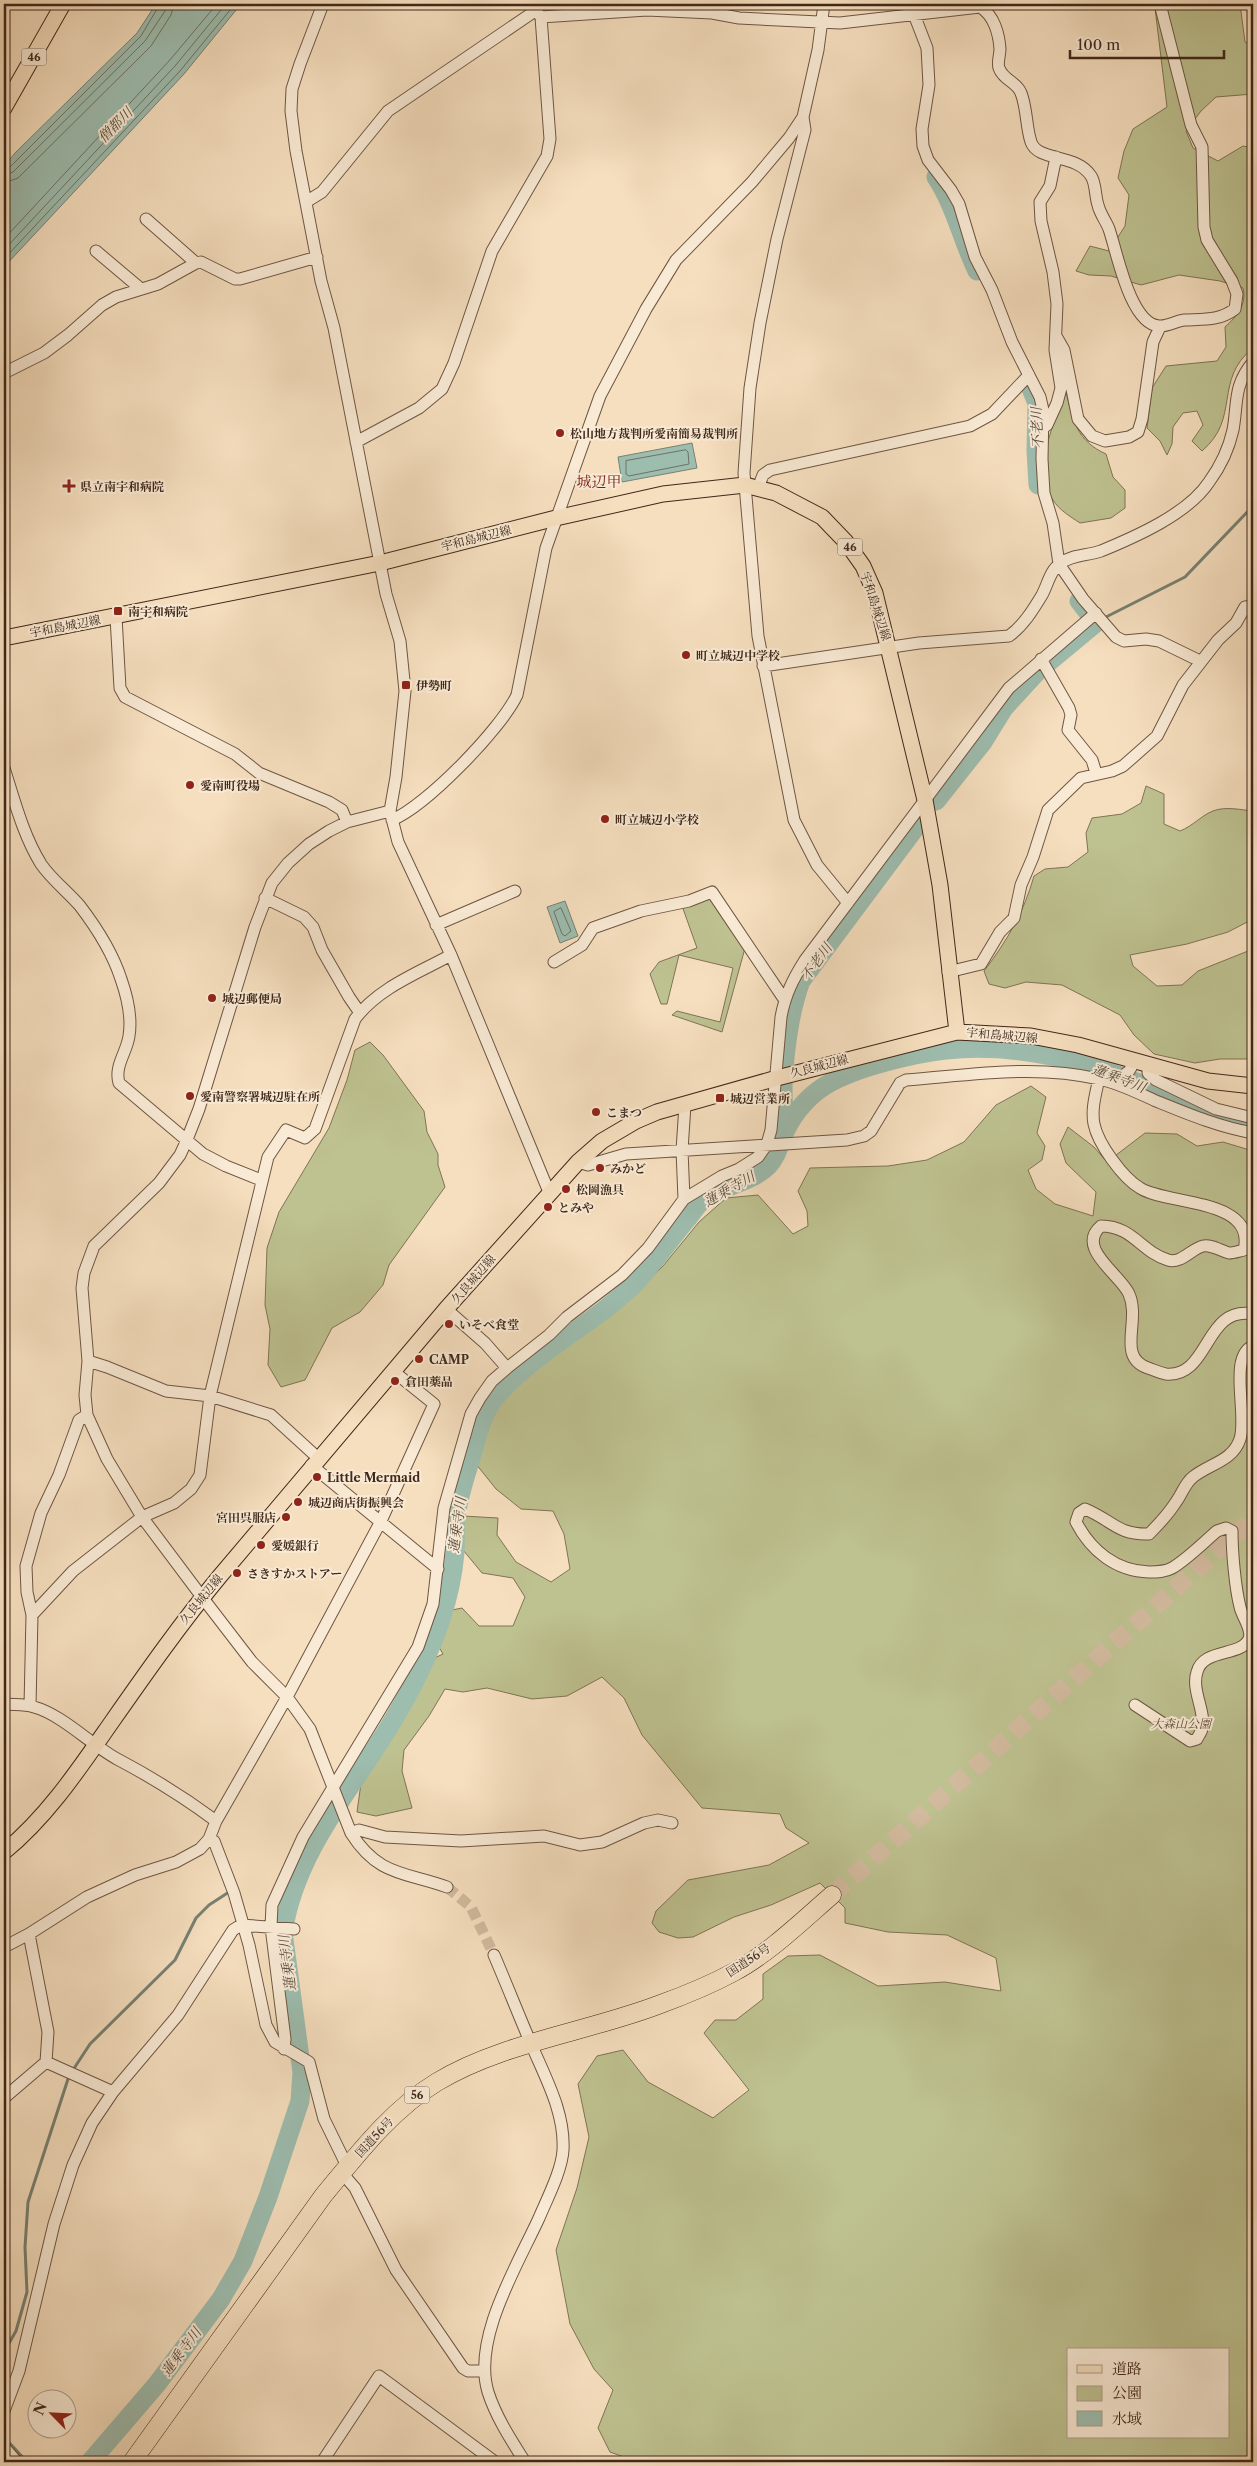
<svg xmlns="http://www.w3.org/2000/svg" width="1257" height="2466" viewBox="0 0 1257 2466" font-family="'Libre Caslon Text','Noto Serif JP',serif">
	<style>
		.green { fill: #bec190; stroke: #7f7455; fill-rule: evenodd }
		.water { fill: #9dbdaf; stroke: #788173 }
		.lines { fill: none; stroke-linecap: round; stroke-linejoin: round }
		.shore { stroke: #6e7264; stroke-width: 1 }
		.stream { stroke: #788173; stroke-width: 3 }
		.river { stroke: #9dbdaf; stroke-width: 19 }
		.minor-tunnel { stroke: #d2ba9e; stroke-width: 11; stroke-dasharray: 11 5.5; stroke-linecap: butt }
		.highway-tunnel { stroke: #d2ba9e; stroke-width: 18; stroke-dasharray: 18 9; stroke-linecap: butt }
		.minor-casing { stroke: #6e5643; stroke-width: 13 }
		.major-casing { stroke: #40281a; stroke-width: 17 }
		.highway-casing { stroke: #40281a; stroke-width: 19 }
		.minor { stroke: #f9ead5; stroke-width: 11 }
		.major { stroke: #f6dfbf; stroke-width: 15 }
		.highway { stroke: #f6dfbf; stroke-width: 18 }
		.poi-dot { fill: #8f2418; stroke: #f9ead5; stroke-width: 2 }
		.labels { text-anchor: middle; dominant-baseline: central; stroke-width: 4; stroke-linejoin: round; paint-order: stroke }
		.shield { fill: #f9ead5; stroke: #786252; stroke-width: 1 }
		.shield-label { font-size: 11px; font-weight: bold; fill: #40281a }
		.poi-label { font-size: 12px; font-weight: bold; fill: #40281a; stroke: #f9ead5; text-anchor: start }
		.street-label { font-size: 12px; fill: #40281a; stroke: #f9ead5 }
		.park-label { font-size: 12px; font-style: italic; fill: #604e38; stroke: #f9ead5 }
		.water-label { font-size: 14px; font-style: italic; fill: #574d3f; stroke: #f9ead5 }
		.quarter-label { font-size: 15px; fill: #7a1f14; stroke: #f9ead5 }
	</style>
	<rect width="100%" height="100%" fill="#f6dfbf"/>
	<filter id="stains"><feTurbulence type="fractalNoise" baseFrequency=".004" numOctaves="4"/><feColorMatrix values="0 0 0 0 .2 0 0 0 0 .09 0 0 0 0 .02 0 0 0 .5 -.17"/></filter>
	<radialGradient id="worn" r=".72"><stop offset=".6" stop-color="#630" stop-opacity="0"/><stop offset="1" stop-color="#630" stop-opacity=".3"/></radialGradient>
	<path class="green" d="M1160,4H1240L1245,42L1253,46V94L1216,97L1201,111L1186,131L1193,148L1218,161L1243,146L1253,148V348C1213,380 1241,418 1202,451L1192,441L1203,425L1197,411L1183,413L1173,427L1172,444L1167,455L1160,441L1147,428L1152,388L1166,366L1217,361L1226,347L1225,327C1237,316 1247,305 1243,288L1220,281L1179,275L1141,285L1111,276L1089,275L1076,271L1090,246L1109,251L1125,226L1129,195L1118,178L1124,151L1133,129L1167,107L1155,8Z
		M1066,392C1073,421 1077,441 1106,454L1113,477L1125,490V508L1111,518L1080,523C1071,517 1059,510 1053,500C1032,468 1054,422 1066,392Z
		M1146,786L1164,794V824L1180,831C1193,826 1202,815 1213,811C1225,806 1242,810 1253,811V919L1228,932L1187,944L1130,955L1133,966L1157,986L1182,985L1198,971L1253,949V1056L1247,1059H1220L1195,1063L1154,1054L1134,1035L1120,1015L1062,985L1026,982L1005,988L989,984L984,971C1007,941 1024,912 1034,876L1045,869L1068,867L1088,852L1086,833L1092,818L1122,814L1141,803Z
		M711,896L745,948L722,1032L672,1015L677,1011L720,1022L733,968L679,955L667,1004H661L650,974L659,962L697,948L681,903Z
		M370,1042L383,1055L424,1111L427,1132L438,1154V1165L445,1187L389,1265L383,1285L360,1312L332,1328L305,1380L281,1387L268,1365L270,1329L265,1305L267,1248L279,1212L329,1128L347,1080L355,1050Z
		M1031,1086L1046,1097L1037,1133L1045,1146L1042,1160L1028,1170L1036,1189L1055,1204L1093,1216L1096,1192L1066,1163L1060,1144L1068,1127L1094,1147L1107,1162L1145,1133L1177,1134L1197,1146L1223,1142L1253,1151V2462H638L610,2452L598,2428L613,2390L594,2369L570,2324L556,2250L577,2188L589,2137L578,2084L597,2056L623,2050L648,2082L713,2118L749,2090L704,2033L715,2020H736L763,1999V1974L788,1956L820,1955L878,1986L945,1982L1001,1991L996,1958L947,1935L888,1932L845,1923V1908L820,1883L771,1905L734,1917L693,1937L678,1938L659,1932L652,1923L656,1911L688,1880L769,1865L809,1843L786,1828L780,1814L702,1808L642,1735L624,1698L602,1677L567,1696L532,1699L487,1688L463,1692L445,1689L429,1716L404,1750L402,1771L412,1808L376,1816L357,1812L362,1776L379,1742L426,1662L443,1654L437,1644L447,1611L462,1608L479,1626H513L525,1597L513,1578L482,1573L459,1545L463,1516L498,1518L497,1535L516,1562L551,1582L570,1569L564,1534L553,1511L521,1509L496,1489L476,1464L496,1404L532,1367L567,1337L639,1290L663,1266L699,1222L726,1198L758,1195L793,1234L808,1226L807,1211L798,1191L810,1168L888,1166L927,1160L964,1142L996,1105ZM1068,2350H1228V2437H1068Z"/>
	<path class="water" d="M156,4H241L184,74L4,267V166L16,152L137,33Z
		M692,443L697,468L622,482L618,457Z
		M565,901L578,936L560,943L547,907Z"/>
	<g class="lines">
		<path class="shore" d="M4,169L9,168L141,36L160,4
			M4,175L13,172L145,41L165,11L166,4
			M4,183L18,178L151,46L171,15L174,4
			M4,239L169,61L217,4
			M4,250L175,66L226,4
			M4,259L180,71L235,4
			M686,450L688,452L689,464L629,476L626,474V461Z
			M561,908L571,931L565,936L562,934L554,912Z"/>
		<path class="stream" d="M1104,618L1185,577L1253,506
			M4,2352L16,2331L27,2292L25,2247L28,2202L69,2076L90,2044L175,1960L196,1918L209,1905L229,1892
			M4,2437L27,2462"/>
		<path class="river" d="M936,177C955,206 962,240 977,271
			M1029,384L1037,403L1036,451L1038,485
			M936,801L983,742L1004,708L1037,672L1096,623L1079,601
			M787,1127C777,1092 788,1016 801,981L919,823
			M90,2462L157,2384L221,2299L243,2261L268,2197L300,2101L302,2072L283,1932C296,1852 348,1794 389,1727C409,1694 429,1656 441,1619C448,1598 453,1576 455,1553C456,1541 454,1528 456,1516C459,1494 467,1472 473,1451C478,1434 482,1416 492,1402C530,1353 593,1326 636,1282C655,1262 670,1239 688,1218C692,1213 697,1205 702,1201C721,1185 750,1184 768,1166C779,1155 780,1139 788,1126C795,1112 809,1096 823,1087C846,1072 887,1061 915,1055C991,1038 1070,1055 1141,1084C1179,1099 1213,1119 1253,1126"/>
		<path class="minor-tunnel" d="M447,1887L471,1907L494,1955"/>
		<path class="highway-tunnel" d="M832,1895L1253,1519"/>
		<g class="minor-casing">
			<path id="minor" d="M323,4L300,64L292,89L291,111L296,151L321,281L334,328L386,594L400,641L405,691L396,777L390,811L398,842L451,955L549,1192
				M910,4L927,48L929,85L922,129L923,146L928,160L951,190L959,204L975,257L992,290L1012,342L1040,397L1043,410L1042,459L1044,493L1053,523L1059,564L1083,599L1116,637L1124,641L1146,639L1159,641L1200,661
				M541,17L647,10L712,13L739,18L840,23L980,7C994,15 999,34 1000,49C1000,55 997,63 999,68C1003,80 1017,82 1021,93C1027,108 1026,127 1031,142C1038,162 1076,153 1091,176C1096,183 1095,197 1098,205C1100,214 1106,221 1109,229C1117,252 1130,324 1159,326C1167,327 1176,321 1184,320C1204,319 1219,321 1235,309L1237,294L1232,281L1207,240L1204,227L1202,147L1191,125L1160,4
				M803,117L805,130L777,239L760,323L750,388L744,473L758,636L794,820L817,865L848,903
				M306,202L322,192L388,111L535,11
				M146,219L196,263
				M96,251L141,289
				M1056,336L1064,350L1078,419L1092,436L1105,441L1129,437L1138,432L1142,419L1153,342L1160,327
				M4,373L44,353L68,335L102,305L116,297L158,284L196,263L201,262L235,279H240L317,257
				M1043,428L1047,425L1057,403L1061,388L1055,350L1057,304L1053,272L1041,221L1040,202L1050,186L1056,157
				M356,442L419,408L442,389L454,363L492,251L547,156L550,139L541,17L530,4
				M758,488L763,475L770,470L970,426L992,414L1029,375
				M116,617L120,688L125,697L235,754L259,773L329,802L342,810L347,822
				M1041,659L1069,708L1071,715L1068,730L1092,760L1096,773
				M763,666L919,643L1009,636C1023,626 1033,610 1042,595C1048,584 1050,570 1061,563C1074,554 1087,556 1101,551C1135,537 1188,514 1209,482C1220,467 1229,448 1233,430C1238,402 1233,386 1253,362
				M4,768C14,799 23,835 41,864C51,879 68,892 80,906C96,927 113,954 121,979C127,996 132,1018 129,1036C127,1052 114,1066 119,1083L203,1154L226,1166L261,1180
				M390,811L347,822L329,831L309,844L288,863L272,883L255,927L199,1109L186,1142L180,1155L159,1183L94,1246L84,1273L82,1288L88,1361L85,1395L87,1415L107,1459L142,1517L202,1597L252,1662L287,1697L310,1729L351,1833C378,1876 405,1872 447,1887
				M392,820C426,806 501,729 517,695L546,548L600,396L646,309L676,260L752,182L789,138L803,117L818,50L824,4
				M265,898L304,917L313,927L322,950L349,997L360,1013
				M436,925L515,891
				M554,962L582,945L593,928L641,911L689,901L712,892L784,999
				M948,972L981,964L1000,932L1014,918L1021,885L1033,857L1048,810L1081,778L1112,771L1123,766L1157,736L1183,685L1218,640L1236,623L1245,607L1253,606
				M1148,1065V1073L1156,1080L1216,1109L1253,1118
				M1099,1078C1096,1093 1091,1109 1094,1124C1098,1144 1123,1178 1140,1188C1166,1205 1257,1198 1244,1250C1239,1251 1234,1253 1229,1253C1221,1251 1211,1244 1203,1246C1191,1249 1181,1264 1168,1260C1141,1252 1133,1226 1101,1226C1075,1248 1121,1275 1129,1294C1141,1321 1116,1357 1148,1368C1154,1370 1160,1373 1166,1374C1210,1378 1204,1305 1253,1314
				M1114,1083L1129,1071L1135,1061
				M578,1162L588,1165L626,1154L847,1140L864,1136L871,1131L900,1083L906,1080C971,1075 1035,1064 1099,1079C1119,1083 1138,1093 1156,1101C1188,1114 1219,1127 1253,1133
				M684,1199L682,1150L685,1105
				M446,1309L485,1343L507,1368
				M88,1361L107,1367L166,1391L210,1396L271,1415L318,1458
				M311,1465L438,1569
				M32,1615L73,1571L142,1517L174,1503L191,1489L200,1475L210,1396L268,1157L286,1130L305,1138L315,1129L355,1019C378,988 418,973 451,955
				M4,1704C14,1705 25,1704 34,1707C63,1715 92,1746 119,1760C153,1778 185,1798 216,1821
				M1135,1705L1190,1741L1197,1739C1198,1736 1202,1732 1202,1728C1206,1712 1191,1690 1197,1672C1203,1648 1241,1657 1249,1639C1253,1629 1242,1617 1240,1607C1235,1587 1232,1551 1232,1531L1226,1528L1217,1531C1204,1542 1186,1560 1172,1568C1165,1572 1157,1572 1149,1572C1116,1571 1091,1551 1076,1522L1079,1513L1085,1509C1112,1520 1117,1535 1149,1534C1159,1524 1169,1513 1176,1502C1182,1494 1185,1483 1193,1477C1209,1464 1233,1461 1240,1439C1248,1415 1228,1356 1253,1346
				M30,1706L32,1615L27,1592L26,1566L41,1513L59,1475L79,1420L87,1415
				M351,1833L359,1830L385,1837L461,1841L544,1836L580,1845L602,1842L644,1823L658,1820L672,1823
				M209,1839L214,1841L234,1893L249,1945L266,2025L275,2042L309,2062L324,2119L347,2166
				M4,1947L29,1934L87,1897L135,1875L176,1862L200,1849L209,1839L216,1821L287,1697L381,1521L434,1404L393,1371
				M494,1955C507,1985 519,2016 532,2046C546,2079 565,2113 563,2150C562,2170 547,2199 539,2218C517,2266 472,2339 488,2392C496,2417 511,2440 525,2462
				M284,2049L285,2039L271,1927L272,1905L303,1837L418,1647L433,1604L444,1508L471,1414L480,1398L492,1381L507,1368L549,1335L567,1317L622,1275L648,1248L684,1199L722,1176L739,1169L758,1157L767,1144L771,1130L781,1017C785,995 793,979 805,960L1009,688L1096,613
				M46,2062L113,2092
				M4,2098L46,2062L48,2032L29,1934
				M342,2173L355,2188L396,2270L463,2368L468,2371H483
				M4,2411L19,2371L54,2224L73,2165L92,2123L113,2092L178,2015L233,1930L241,1925L294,1929
				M4,2447L17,2462
				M322,2462L379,2376L495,2462"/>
		</g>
		<g class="major-casing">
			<path id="major" d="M4,108L63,4
				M4,638L380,563L556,518L663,494L745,485L776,493L822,517L846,542L863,566L875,593L925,800L940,885L957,1032
				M4,1852C47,1817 79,1769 111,1723C146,1673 181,1623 220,1576L446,1309L578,1162L602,1141L636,1121L657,1112L777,1078L957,1032L1031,1036L1078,1045L1208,1081L1253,1086"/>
		</g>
		<g class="highway-casing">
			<path id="highway" d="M132,2462L323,2196C357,2155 391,2110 437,2082C501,2043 587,2032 658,2005C683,1996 710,1985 734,1972C768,1954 802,1921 832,1895"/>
		</g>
		<use href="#minor" class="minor"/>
		<use href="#major" class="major"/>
		<use href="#highway" class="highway"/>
	</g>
	<g class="poi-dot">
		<circle cx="560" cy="433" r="5"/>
		<path d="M66.5 478.5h5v5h5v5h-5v5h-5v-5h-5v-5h5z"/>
		<rect x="113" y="606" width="10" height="10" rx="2.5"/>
		<circle cx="686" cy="655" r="5"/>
		<rect x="401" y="680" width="10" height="10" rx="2.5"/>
		<circle cx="190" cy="785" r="5"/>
		<circle cx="605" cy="819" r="5"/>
		<circle cx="212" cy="998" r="5"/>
		<circle cx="190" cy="1096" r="5"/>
		<rect x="715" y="1093" width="10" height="10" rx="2.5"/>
		<circle cx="596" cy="1112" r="5"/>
		<circle cx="600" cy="1168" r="5"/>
		<circle cx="566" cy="1189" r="5"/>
		<circle cx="548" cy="1207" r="5"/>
		<circle cx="449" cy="1324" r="5"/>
		<circle cx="419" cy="1359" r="5"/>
		<circle cx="395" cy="1381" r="5"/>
		<circle cx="317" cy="1477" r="5"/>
		<circle cx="298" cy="1502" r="5"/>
		<circle cx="286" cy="1517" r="5"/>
		<circle cx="261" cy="1545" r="5"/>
		<circle cx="237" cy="1573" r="5"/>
	</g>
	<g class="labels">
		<g class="shield">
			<rect x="21.5" y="48.5" width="25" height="17" rx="4"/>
			<rect x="837.5" y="538.5" width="25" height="17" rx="4"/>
			<rect x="404.5" y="2086.5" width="25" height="17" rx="4"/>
		</g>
		<g class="shield-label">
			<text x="34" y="57">46</text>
			<text x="850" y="547">46</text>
			<text x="417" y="2095">56</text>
		</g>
		<g class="poi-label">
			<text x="570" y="433">松山地方裁判所愛南簡易裁判所</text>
			<text x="80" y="486">県立南宇和病院</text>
			<text x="128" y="611">南宇和病院</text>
			<text x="696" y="655">町立城辺中学校</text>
			<text x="416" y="685">伊勢町</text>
			<text x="200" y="785">愛南町役場</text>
			<text x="615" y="819">町立城辺小学校</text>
			<text x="222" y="998">城辺郵便局</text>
			<text x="200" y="1096">愛南警察署城辺駐在所</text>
			<text x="730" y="1098">城辺営業所</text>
			<text x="606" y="1112">こまつ</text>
			<text x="610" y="1168">みかど</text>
			<text x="576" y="1189">松岡漁具</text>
			<text x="558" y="1207">とみや</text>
			<text x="459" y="1324">いそべ食堂</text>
			<text x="429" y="1359">CAMP</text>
			<text x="405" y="1381">倉田薬品</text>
			<text x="327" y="1477">Little Mermaid</text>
			<text x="308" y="1502">城辺商店街振興会</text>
			<text x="276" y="1517" text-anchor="end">宮田呉服店</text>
			<text x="271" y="1545">愛媛銀行</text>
			<text x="247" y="1573">さきすかストアー</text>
		</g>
		<g class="street-label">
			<text transform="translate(476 538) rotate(-14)">宇和島城辺線</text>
			<text transform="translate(876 606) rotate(72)">宇和島城辺線</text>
			<text transform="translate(65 626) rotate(-11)">宇和島城辺線</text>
			<text transform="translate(1002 1035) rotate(5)">宇和島城辺線</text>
			<text transform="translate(819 1066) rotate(-15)">久良城辺線</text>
			<text transform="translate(473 1279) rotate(-49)">久良城辺線</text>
			<text transform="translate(201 1599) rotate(-51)">久良城辺線</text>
			<text transform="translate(748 1960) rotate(-33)">国道56号</text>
			<text transform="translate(374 2137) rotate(-47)">国道56号</text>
		</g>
		<g class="park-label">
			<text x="1181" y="1723">大森山公園</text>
		</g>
		<g class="water-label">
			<text transform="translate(115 125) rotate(-45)">僧都川</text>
			<text transform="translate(1037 428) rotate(-93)">不老川</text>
			<text transform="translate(816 962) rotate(-54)">不老川</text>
			<text transform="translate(1119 1078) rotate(21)">蓮乗寺川</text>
			<text transform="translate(729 1189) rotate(-29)">蓮乗寺川</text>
			<text transform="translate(457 1525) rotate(-82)">蓮乗寺川</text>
			<text transform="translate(287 1963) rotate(-97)">蓮乗寺川</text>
			<text transform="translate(181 2352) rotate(-53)">蓮乗寺川</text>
		</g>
		<g class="quarter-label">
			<text x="599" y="481">城辺甲</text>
		</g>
	</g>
	<rect width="1257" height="2466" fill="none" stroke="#f6dfbf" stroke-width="20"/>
	<rect x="5" y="5" width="1247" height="2456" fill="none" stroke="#40281a" stroke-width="2.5"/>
	<rect x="10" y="10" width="1237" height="2446" fill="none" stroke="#40281a"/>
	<rect x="1067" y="2348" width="162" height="90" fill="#f9ead5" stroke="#af9c8a"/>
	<rect x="1077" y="2365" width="25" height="8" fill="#f6dfbf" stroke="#af9c8a"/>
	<text x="1112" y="2374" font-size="15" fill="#40281a">道路</text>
	<rect x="1077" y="2386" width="25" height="15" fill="#bec190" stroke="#af9c8a"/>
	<text x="1112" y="2398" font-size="15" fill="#40281a">公園</text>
	<rect x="1077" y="2411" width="25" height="15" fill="#9dbdaf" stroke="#af9c8a"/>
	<text x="1112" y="2424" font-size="15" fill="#40281a">水域</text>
	<g transform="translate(52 2414) rotate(294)"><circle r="24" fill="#f9ead5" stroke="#af9c8a"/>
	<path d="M0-4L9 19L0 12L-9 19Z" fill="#8f2418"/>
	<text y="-8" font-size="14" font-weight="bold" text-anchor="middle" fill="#40281a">N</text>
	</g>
	<path d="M1070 50v8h154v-8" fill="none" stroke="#40281a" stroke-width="2.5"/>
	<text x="1077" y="50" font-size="15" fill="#40281a" stroke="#f9ead5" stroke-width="4" paint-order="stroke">100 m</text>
	<rect width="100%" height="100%" filter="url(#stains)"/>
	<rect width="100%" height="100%" fill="url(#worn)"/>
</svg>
